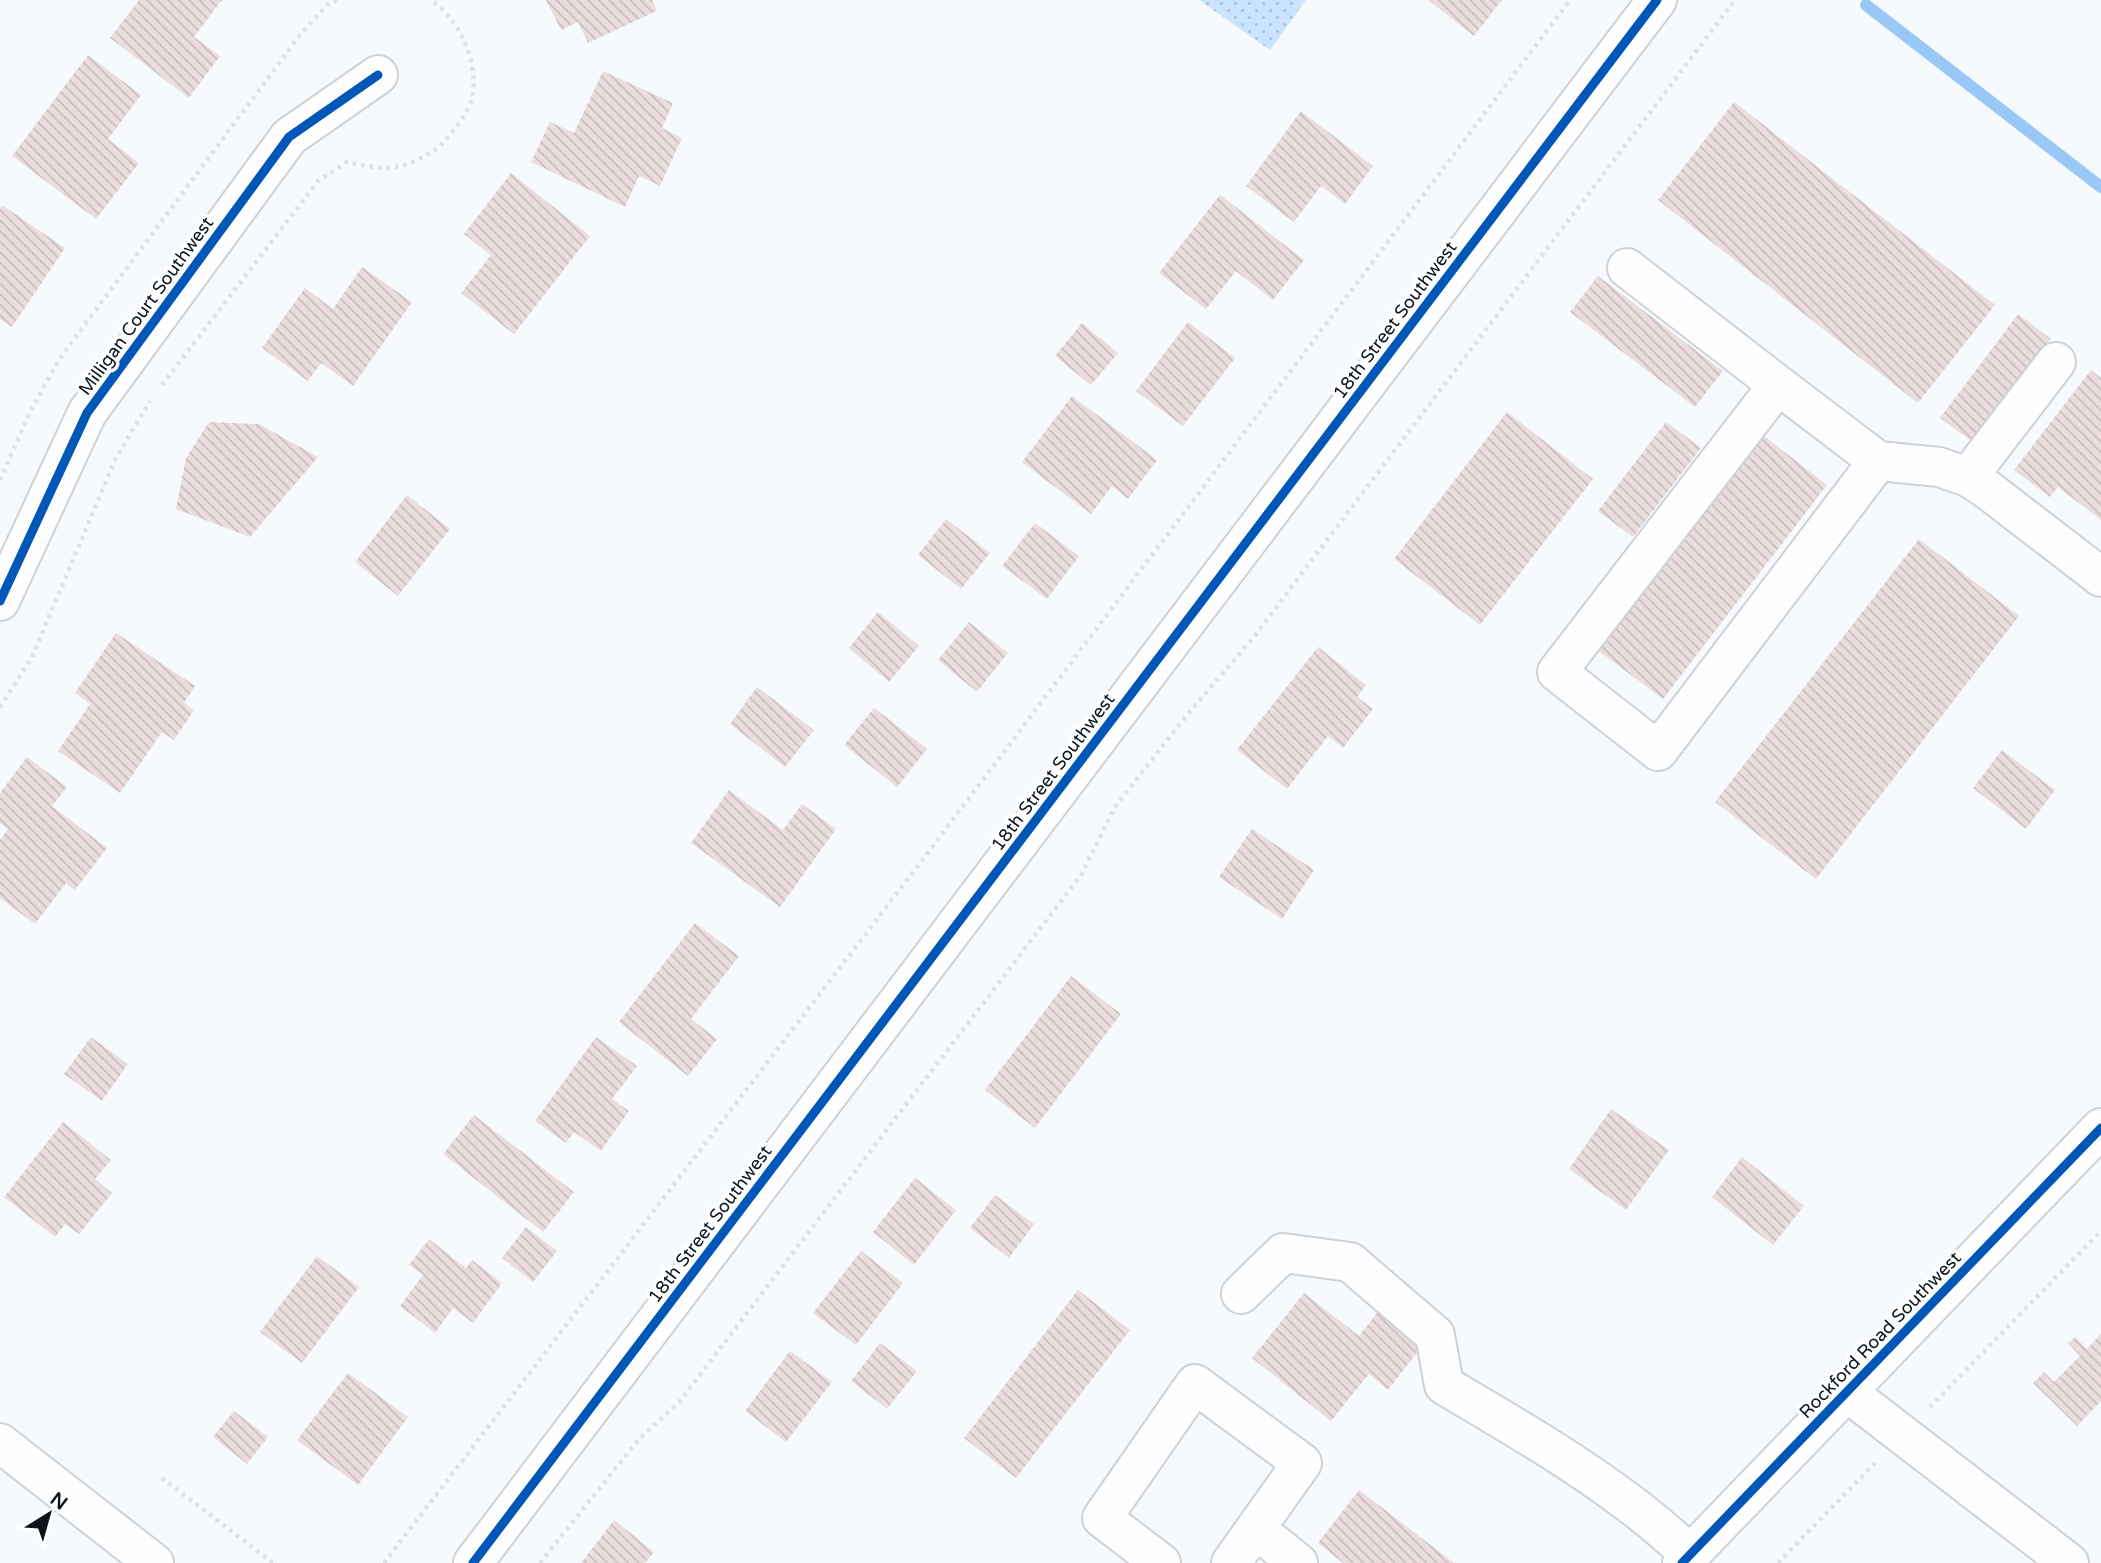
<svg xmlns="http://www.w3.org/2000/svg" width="2101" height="1563" viewBox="0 0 2101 1563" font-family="'Varela Round',sans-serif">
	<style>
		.park { fill: url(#park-dots) }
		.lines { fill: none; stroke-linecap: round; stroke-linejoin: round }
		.stream { stroke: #99c8f7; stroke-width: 12 }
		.building { fill: url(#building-back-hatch) }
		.minor-casing { stroke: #ccd2d8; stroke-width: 42 }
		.major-casing { stroke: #ccd2d8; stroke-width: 42 }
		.path { stroke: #dfe0e2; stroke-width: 4.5; stroke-dasharray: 3.5 5; stroke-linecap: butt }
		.minor { stroke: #fefeff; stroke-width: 38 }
		.major { stroke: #fefeff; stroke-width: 38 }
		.cycleway-casing { stroke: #fff; stroke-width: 13 }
		.cycleway { stroke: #0057b8; stroke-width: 9 }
		.labels { text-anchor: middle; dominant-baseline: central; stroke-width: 7; stroke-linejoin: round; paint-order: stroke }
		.street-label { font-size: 18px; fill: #0a121b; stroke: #fff }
	</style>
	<defs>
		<pattern id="park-dots" width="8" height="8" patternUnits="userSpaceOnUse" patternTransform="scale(1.75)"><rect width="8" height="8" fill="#cae3fe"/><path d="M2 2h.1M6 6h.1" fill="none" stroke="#acc2d9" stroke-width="1.8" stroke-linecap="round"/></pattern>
		<pattern id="building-back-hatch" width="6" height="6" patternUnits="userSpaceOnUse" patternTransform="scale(1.75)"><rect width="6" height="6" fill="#ebddde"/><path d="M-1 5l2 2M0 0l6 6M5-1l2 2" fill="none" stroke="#c8bdbe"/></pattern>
	</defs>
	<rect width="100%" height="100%" fill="#f7fafd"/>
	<path class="park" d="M1199,0H1306L1270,50Z"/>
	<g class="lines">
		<path class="stream" d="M1866,5L2101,187"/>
	</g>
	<path class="building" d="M139,0H222L194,37L220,56L189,98L110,38Z
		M546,0H652L657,11L588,43L578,22L561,30Z
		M1428,0H1502L1474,36Z
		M88,55L141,95L108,139L139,163L96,219L12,156Z
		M603,71L673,103L662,128L682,138L660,186L639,176L625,207L531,162L550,122L574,133Z
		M1734,102L1995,305L1918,403L1658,200Z
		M1301,111L1373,166L1345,204L1321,186L1294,222L1246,186Z
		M511,173L590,236L514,334L461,293L491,255L464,234Z
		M1220,195L1304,260L1273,300L1236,271L1206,309L1159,273Z
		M2,205L65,248L12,327L0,319V208Z
		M362,267L412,302L353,386L321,363L308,381L262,348L305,288L333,309Z
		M1598,276L1723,371L1695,407L1570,312Z
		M2018,314L2051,339L1974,443L1940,418Z
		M1188,322L1235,358L1183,426L1136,391Z
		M1082,323L1118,353L1091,385L1055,356Z
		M2091,370L2101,378V520L2058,487L2050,497L2014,470Z
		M1072,396L1157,460L1128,499L1112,486L1091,514L1022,462Z
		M1507,412L1593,479L1480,625L1394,559Z
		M209,422L259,424L318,457L250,537L176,509L186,458Z
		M1666,422L1701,448L1633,537L1598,511Z
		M1764,436L1827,485L1663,699L1599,651Z
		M407,495L450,529L398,596L355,562Z
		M946,519L990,553L961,589L918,555Z
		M1035,523L1079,556L1047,599L1002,566Z
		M1919,539L2019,616L1816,879L1715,802Z
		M878,612L919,646L889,682L849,648Z
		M969,622L1008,653L977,692L938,660Z
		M116,633L195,686L184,703L194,710L174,740L162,732L120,793L58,751L90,704L75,693Z
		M1318,647L1366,685L1357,697L1373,709L1343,748L1328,736L1287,789L1237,750Z
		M757,687L814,730L785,767L730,724Z
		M874,708L927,749L897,787L844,745Z
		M2002,750L2055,790L2026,829L1973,788Z
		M27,757L67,787L52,806L107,848L75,890L66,883L35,924L0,898V840L8,829L0,823V793Z
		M729,790L783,830L802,804L836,829L780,907L691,843Z
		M1252,829L1314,870L1282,919L1219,877Z
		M695,923L739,956L691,1019L717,1039L688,1076L619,1022Z
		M1071,976L1121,1014L1035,1128L985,1090Z
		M91,1037L128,1064L102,1101L64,1074Z
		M596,1037L637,1066L612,1099L629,1111L601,1151L574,1132L566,1143L535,1121Z
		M1611,1109L1669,1150L1626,1210L1569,1169Z
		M474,1115L574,1192L543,1232L443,1154Z
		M63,1122L111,1160L95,1179L112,1193L79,1234L65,1224L55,1237L4,1197Z
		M1742,1157L1804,1206L1773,1245L1712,1197Z
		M915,1178L956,1210L914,1265L873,1232Z
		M995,1195L1034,1224L1009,1258L970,1228Z
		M526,1227L557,1251L533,1282L502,1258Z
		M429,1239L466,1268L472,1260L502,1283L473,1323L453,1308L435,1333L400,1306L423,1275L409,1265Z
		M861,1251L903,1283L856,1345L813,1313Z
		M317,1256L359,1287L302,1363L260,1332Z
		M1078,1290L1130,1330L1016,1478L964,1438Z
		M1304,1293L1359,1336L1379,1310L1423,1345L1388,1390L1369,1374L1331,1421L1252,1358Z
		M2101,1334V1401L2077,1426L2033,1383L2044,1372L2054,1382L2080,1356L2068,1343L2075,1337L2087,1349Z
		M880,1343L917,1371L887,1409L851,1381Z
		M790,1351L832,1382L786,1442L745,1411Z
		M348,1373L408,1417L358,1485L297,1440Z
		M234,1411L268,1437L247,1464L213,1437Z
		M1359,1490L1454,1563H1343L1318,1543Z
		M614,1520L654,1552L645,1563H581Z"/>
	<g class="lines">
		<g class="minor-casing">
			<path id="minor" d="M1627,268L1778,385
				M1878,461L1658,751L1557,672L1778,385L1878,461L1939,467L1968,477L1988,490L2101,577
				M1968,477L2056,362
				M0,601L87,413L289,137L378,75
				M1241,1294L1283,1253L1350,1262L1435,1335L1444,1385C1506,1422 1571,1459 1629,1503C1651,1519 1670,1537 1691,1554
				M1847,1392L2069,1563
				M1256,1529L1298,1563
				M473,1563L1657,0
				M1161,1563L1102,1518L1195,1384L1302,1463L1231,1563
				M1682,1563L2101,1128"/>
		</g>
		<g class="major-casing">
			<path id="major" d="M0,1443L154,1563"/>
		</g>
		<path class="path" d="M162,385L318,181L347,162C362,165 380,170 395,167C406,166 426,156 435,150C448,140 472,109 473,93C477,59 459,18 430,0
			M0,480L30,412L60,358L300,35L327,5L337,0
			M0,707L32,657L115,460L150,401
			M1930,1407L2101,1231
			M162,1478L273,1563
			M384,1563L933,846L1570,0
			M540,1563L638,1440L680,1401L1081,875L1115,807L1187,715L1253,638L1735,0
			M1778,1563L1875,1463"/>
		<use href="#minor" class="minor"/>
		<use href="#major" class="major"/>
		<g class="cycleway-casing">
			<path id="cycleway" d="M0,601L87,413L289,137L378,75
				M473,1563L1657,0
				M1682,1563L2101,1128"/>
		</g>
		<use href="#cycleway" class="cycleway"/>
	</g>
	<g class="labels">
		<g class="street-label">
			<text transform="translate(146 306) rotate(-54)">Milligan Court Southwest</text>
			<text transform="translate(1395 320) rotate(-53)">18th Street Southwest</text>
			<text transform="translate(1053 772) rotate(-53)">18th Street Southwest</text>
			<text transform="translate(710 1224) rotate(-53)">18th Street Southwest</text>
			<text transform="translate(1880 1335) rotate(-46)">Rockford Road Southwest</text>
		</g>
	</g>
	<g transform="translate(49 1514) rotate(37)" stroke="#ffffff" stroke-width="5" paint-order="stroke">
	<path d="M0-5L12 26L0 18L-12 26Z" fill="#0a121b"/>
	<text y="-10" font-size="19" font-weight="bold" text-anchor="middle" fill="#0a121b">N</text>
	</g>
</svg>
